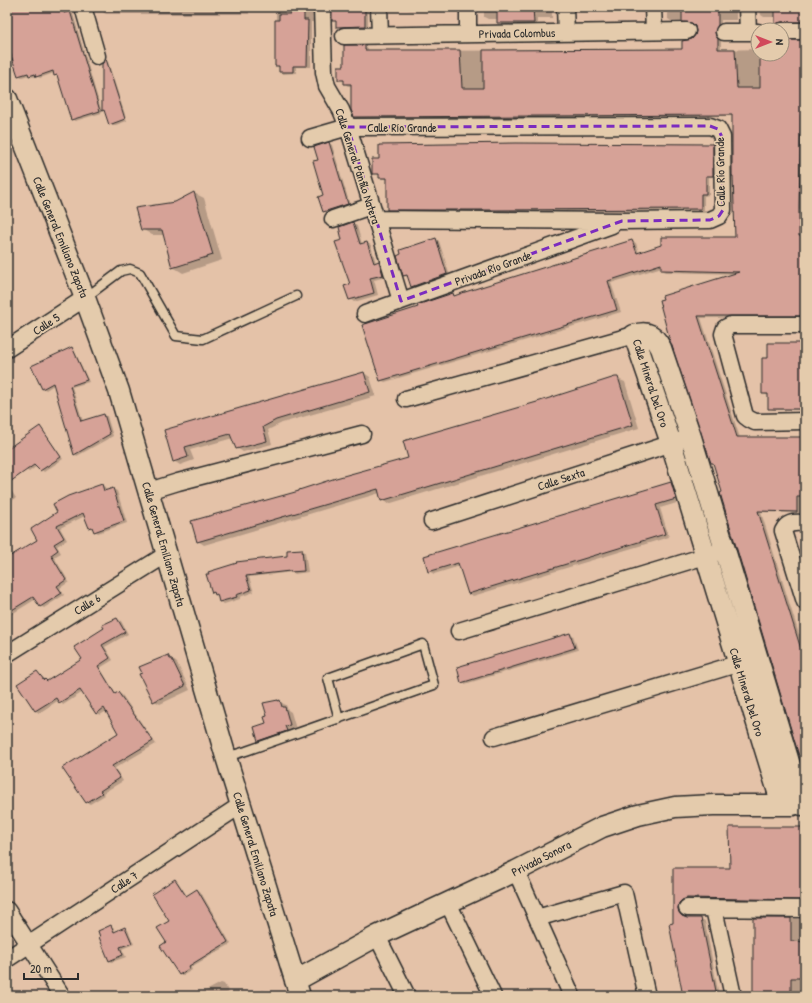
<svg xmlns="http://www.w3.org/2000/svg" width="812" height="1003" viewBox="0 0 812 1003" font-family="'Patrick Hand',sans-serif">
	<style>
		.shadow { fill: #0003 }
		.building { fill: #d6a297; stroke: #2b2b2b }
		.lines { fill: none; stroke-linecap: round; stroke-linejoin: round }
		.service-casing { stroke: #2b2b2b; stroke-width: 11 }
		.minor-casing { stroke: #2b2b2b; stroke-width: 19 }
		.tertiary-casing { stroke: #2b2b2b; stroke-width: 23 }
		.service { stroke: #e4cbac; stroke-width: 8 }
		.minor { stroke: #e4cbac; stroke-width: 16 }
		.tertiary { stroke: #e4cbac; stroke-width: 20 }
		.marked { fill: none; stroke: #7b2cbf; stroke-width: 3; stroke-dasharray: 8 5; stroke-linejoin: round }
		.labels { text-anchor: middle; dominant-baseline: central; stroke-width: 3.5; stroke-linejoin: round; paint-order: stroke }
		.street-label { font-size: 12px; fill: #2b2b2b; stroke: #e4cbac }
	</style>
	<rect width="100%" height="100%" fill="#e4c2a8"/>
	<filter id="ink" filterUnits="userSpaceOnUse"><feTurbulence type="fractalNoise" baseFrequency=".025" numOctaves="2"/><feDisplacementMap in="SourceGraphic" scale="8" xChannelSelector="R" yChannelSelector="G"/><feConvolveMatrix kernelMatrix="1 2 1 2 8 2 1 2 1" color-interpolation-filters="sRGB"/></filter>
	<g filter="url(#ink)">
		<path class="shadow" d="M7,7H71L102,113L75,121L72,119L58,77L54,73L40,78L37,76L33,77L29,75L22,77L19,75L7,40Z
			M103,7H249V14H106L103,12Z
			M276,7H316V22H311V67H296V73L283,74L280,72V68L276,65Z
			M333,7H368V28H340L337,26V22L333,20Z
			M406,7H462V11L432,12L430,10H410L406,8Z
			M484,7H552V18H537V24H502L498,22V19H488L484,17Z
			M576,7H644V11H580L576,9Z
			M666,7H736V20H721V27L718,35L721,41V50L758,49V54H782V42H805V116L804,117L737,120L733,116L359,119L355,117L352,86H348L345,84V81L338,79L345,67L365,46L368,48V51L683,50L693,40L697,30L694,24L686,23L682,21H671L668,19V9Z
			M760,7H805V23H786L778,26L776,25V17H764L761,15Z
			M106,61L108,62L127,121L113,126L110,124Z
			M329,143L332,145L350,205L327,213L324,211V196L320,160Z
			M734,143H805V210H739Z
			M712,145L716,147V177H709V195L704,196V210L551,212L391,211L388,209V179H383L380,178V175L373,173Z
			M194,193L204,198L222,260L183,273L173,267L164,235H152L142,229Z
			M353,223L357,226L362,244L367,243L371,245L376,263L379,262L383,265L386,277L374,280L378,295L354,302L350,299L351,285L343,241Z
			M736,234L805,236V317L701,318L740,438H805V513L761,512L799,634H805V772L721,493H723L714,464L712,463L671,341L737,274L666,272L662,270V267L611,283L621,312L385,382L381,380L419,308L452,294L456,296L632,241L636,243L639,253L736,238Z
			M436,239L439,241L450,276L415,288L412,287L409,277L404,276L398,256Z
			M7,288L12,299L7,301Z
			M805,344V410H773L769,408V396L763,394L769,359Z
			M72,348L74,350L89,382L72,387L83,421L104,415L107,416L113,436L77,456L75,454L54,385L46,390L43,388Z
			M364,373L370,377L376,396L282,423L268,430L272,444L243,452L237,448L233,438L190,450L194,460L180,465L174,461L165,431Z
			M618,379L625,382L639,428L388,504L382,500L380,493L204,545L198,541L300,492L410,459Z
			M40,428L42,429L63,459L44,472L37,466L29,472L26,470Z
			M670,483L675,485L680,502L660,508L669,537L473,596L469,593L460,566L434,574L429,571Z
			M7,484L16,498L7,504Z
			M102,485L105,487L107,491L113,489L117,491L127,523L98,533L90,527L85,516L60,528L67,540L57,546L61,553L54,557L69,582L60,588L64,595L44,608L40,606L36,599L7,617V560L38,540Z
			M302,550L305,552L308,572L295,574L292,572L249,577L254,592L240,597V599L224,604L220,602L218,595L213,592L207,575L289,557Z
			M117,619L121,621L128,634L105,647L113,660L100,668L116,694L118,693L122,695L156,744L115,768L123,781L103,793L105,795L90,804L86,802L119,733L107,711L100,715L96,713L83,692L63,705L59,700L39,713L36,711L18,684L37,672L48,682L83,660L105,629Z
			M570,634L573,635L578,650L465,684L462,682L458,668Z
			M168,656L177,663L190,690L160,704L154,701Z
			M278,701L286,705L288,710L291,712L296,729L291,730L293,734L265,744L259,740L269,717Z
			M730,828H805V901L691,900L686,901L681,910L682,915L684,918L701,919L705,921L719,996H684L674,924V869H731Z
			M175,880L178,882L187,896L197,890L200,891L231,944L191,967L192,970L182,976L179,974L167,942Z
			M754,919H805V996H754Z
			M111,926L114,928L115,932L125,928L128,930L134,944L122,949L126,957L112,962L110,961Z
			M221,983L224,984L229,992L223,996H196Z
			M263,990L267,992L269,996H253Z"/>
		<path class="building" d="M7,7H63L64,13L70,11L100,111L71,120L57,75L54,76L53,71L36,77L35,74L29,76L28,73L18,76L7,43Z
			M290,7H304V20H308L307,66H293V72H279V66H275V20H279V14H290Z
			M332,7H365V26L336,27V21H332Z
			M497,7H533L534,23H497Z
			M682,7H718V25L715,32L716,36L718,39V49H735L737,88H760V54H782V40H805V115H801L799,205V236H805V316H698L737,437H804L805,497H797V512L758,511L805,662V765L802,766L720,493L722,492L713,463H711L670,341L659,300L663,299L662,296L739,272L661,270V264L608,281L617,310L380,381L362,325L418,307L417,305L453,293L454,296L465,292L632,240L637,253L661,245V237H735L733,176H732V115L354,117L351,110V84H344V80H338V66H344V45H365V50H460L462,88H483V50L682,49V41L692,39L695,35L696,31L695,26L692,23L682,22Z
			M775,7H805V22H782L778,23L775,25Z
			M106,59L125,119L109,125L104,110L102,111V64Z
			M329,142L348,204L323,212L318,197L323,195L313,161L318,160L314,147Z
			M516,143L713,144V176H706V194H701V209L490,210H387V178H379V174H372V159H379V145Z
			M194,192L213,255L172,268L162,230H141L135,208L175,202Z
			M353,222L360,244L367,242L374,263L379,261L383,275L370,278L374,293L349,300L344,286L350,284L335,242L342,240L339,227Z
			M436,238L447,274L411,287L407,275L403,276L397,256L401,254L400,250Z
			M768,343H805V409H768V394H762V358H768Z
			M72,347L87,380L70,386L81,421L104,414L110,434L74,455L53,383L42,389L31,366Z
			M364,372L370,392L276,420L263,427L267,441L236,449L230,434L185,447L188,457L173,462L164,430Z
			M615,377H618L633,425L381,501L378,489L197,542L191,521L299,491V490L336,478L408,458L403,441L537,402Z
			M40,426L61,457L40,471L34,465L7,484V449Z
			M671,482L676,499L656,505L665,534L468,594L458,563L428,572L424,556Z
			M102,484L104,491L113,488L124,521L94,532L92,527L89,528L83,513L57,526L64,538L54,544L58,550L51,555L66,580L57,586L62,593L40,607L33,597L7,613V558L37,540L31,529L57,512L53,504L68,496Z
			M302,549L304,571L290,572V571L246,576L251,590L236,595L237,597L219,602L217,594L215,595L214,592L212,593L206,574H209L208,572L237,563L236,562L287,556V550Z
			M117,618L125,632L102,645L110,658L98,666L115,694L118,692L153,741L112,766L120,778L100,791L102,793L86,803L62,768L118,733L104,708L96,714L80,690L59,703L56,698L35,711L17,684L37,671L44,680L45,679L47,681L82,659L74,647L104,628L102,625Z
			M570,633L575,648L461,683L457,667Z
			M168,655L170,659H172L185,686L153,702L139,674L142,673L139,667Z
			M278,700V701L280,700L282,707H285L290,725L285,726L287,731L258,741L254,727L266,723L264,717L267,716L263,703Z
			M729,827H804V867H805V900L687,898L682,900L679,903L678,908L679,912L682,916L687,918H701L717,996H683L669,924L673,923V868H730Z
			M175,879L186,896L197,889L228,942L189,966L190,968L179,975L160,946L166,942L157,928L169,921L152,894Z
			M753,918H791V941L805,942V978H791V993H753Z
			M111,925L114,932L125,927L132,943L120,947L123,955L109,961L99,937H100L98,931Z"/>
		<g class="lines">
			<g class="service-casing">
				<path id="service" d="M85,298L121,271L130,269L140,273L176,336L203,339L296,296
					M226,757L246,751L434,685L423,644L328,678L339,719"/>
			</g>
			<g class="minor-casing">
				<path id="minor" d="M83,7L97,56
					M322,7L324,72L327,86L341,110L348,127L401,301
					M379,7L380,35
					M468,7V34
					M565,7L566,33
					M653,7L654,31
					M747,7L748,32
					M782,31H805
					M724,32H758
					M344,36L687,31
					M310,138L348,127L710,126L718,129L722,137L723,210L719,216L710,220L622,221L375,219
					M333,219L371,206
					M365,314L612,225
					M805,325H731L725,328L723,334L745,416L749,419L755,422L805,421
					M7,349L85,298
					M406,399L634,335
					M149,491L178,482L362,434
					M432,521L691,437
					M805,523C795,523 788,521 783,531L805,602
					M459,631L725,550
					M7,654L167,554
					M494,737L750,660
					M516,871L572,996
					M448,903L493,996
					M687,908L805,909
					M714,909L733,996
					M7,910L62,996
					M537,918L624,893L647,996
					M377,936L407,996
					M7,959L241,805"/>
			</g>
			<g class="tertiary-casing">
				<path id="tertiary" d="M7,99L85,298L119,391L226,757L300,996
					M782,805L671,443L634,335C648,330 654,335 661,348L691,437L802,805
					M295,981L377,936L516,871L602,827L638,815L675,807L713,805H793"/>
			</g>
			<use href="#service" class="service"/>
			<use href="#minor" class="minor"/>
			<use href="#tertiary" class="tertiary"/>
		</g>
	</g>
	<path class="marked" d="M710,126L718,129L722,137L723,210L719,216L710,220L622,221L401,301L348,127Z"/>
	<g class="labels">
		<g class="street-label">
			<text transform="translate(517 33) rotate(-1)">Privada Colombus</text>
			<text x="402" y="127">Calle Río Grande</text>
			<text transform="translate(358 166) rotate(72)">Calle General Pánfilo Natera</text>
			<text transform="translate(720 172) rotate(-91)">Calle Río Grande</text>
			<text transform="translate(61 237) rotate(68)">Calle General Emiliano Zapata</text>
			<text transform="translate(493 268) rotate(-20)">Privada Río Grande</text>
			<text transform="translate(46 324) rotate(-33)">Calle 5</text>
			<text transform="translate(651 383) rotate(72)">Calle Mineral Del Oro</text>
			<text transform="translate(561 479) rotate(-18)">Calle Sexta</text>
			<text transform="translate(164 544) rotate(74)">Calle General Emiliano Zapata</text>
			<text transform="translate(87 604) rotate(-32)">Calle 6</text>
			<text transform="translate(747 692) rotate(73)">Calle Mineral Del Oro</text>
			<text transform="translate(256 854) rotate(73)">Calle General Emiliano Zapata</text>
			<text transform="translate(541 858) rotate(-27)">Privada Sonora</text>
			<text transform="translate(124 882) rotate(-33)">Calle 7</text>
		</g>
	</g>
	<rect width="812" height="1003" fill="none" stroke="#e4cbac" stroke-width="24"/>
	<rect x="12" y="12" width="788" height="979" fill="none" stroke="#2b2b2b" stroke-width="1.5" filter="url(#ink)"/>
	<g transform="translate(770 42) rotate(90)"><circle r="19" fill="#e4cbac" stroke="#9a8b78"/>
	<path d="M0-3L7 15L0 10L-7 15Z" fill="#d1495b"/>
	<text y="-6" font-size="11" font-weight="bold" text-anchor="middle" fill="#2b2b2b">N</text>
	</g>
	<path d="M24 973v6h54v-6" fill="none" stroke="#2b2b2b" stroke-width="2"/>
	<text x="30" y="973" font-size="12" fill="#2b2b2b" stroke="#e4cbac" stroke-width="3" paint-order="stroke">20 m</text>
</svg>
